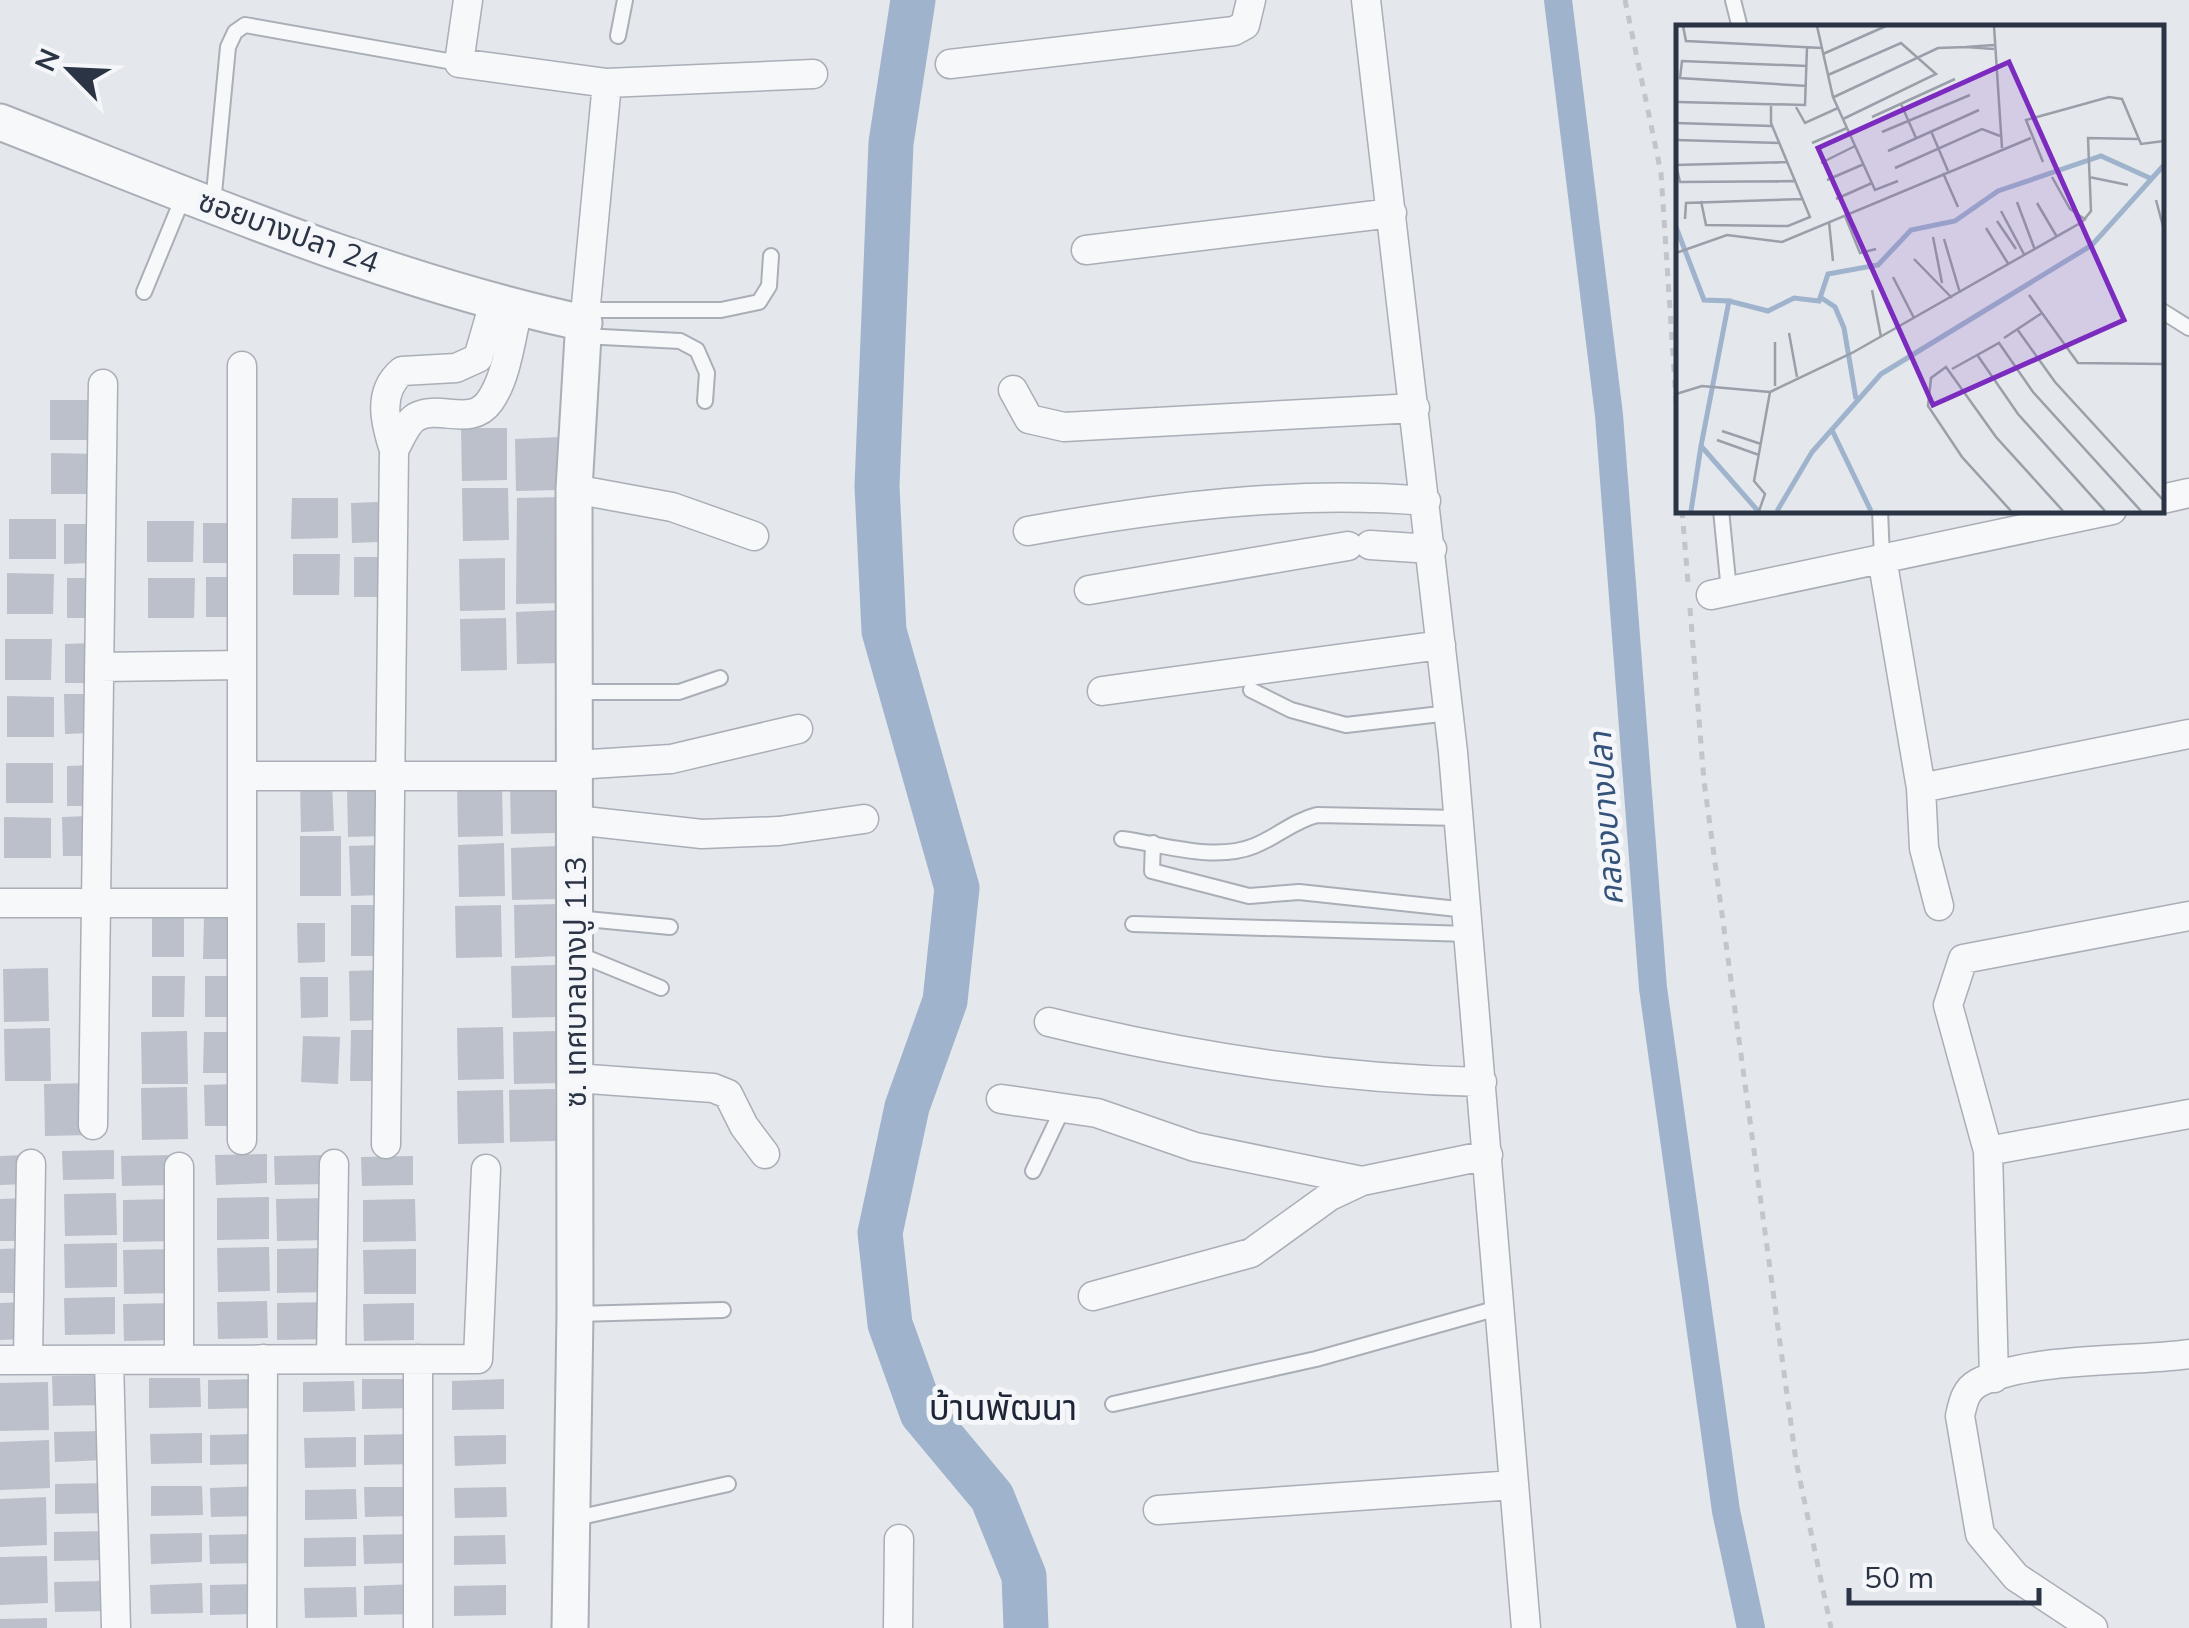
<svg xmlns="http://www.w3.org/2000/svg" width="2189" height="1628" viewBox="0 0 2189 1628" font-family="Mulish,'Noto Sans Thai',sans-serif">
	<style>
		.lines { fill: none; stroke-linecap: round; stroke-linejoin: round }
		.canal { stroke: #9fb4cc; stroke-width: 28 }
		.river { stroke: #9fb4cc; stroke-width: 45 }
		.building { fill: #bbc0ca }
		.service-casing { stroke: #a9aeb7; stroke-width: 18 }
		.minor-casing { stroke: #a9aeb7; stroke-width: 31 }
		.tertiary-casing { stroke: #a9aeb7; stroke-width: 39 }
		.path { stroke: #c2c5cb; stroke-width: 5; stroke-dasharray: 8 8; stroke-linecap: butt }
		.service { stroke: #f7f8fa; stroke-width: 14 }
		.minor { stroke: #f7f8fa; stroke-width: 28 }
		.tertiary { stroke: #f7f8fa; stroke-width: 35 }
		.labels { text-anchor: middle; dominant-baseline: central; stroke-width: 10; stroke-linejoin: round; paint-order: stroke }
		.street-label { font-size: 30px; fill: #2b3445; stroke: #f4f6f9 }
		.water-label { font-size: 32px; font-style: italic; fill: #34527a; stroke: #f4f6f9 }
		.quarter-label { font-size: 35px; fill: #1d2536; stroke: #f4f6f9 }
		.inset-river { fill: none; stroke: #9fb4cc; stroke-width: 5 }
		.inset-road { fill: none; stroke: #9a9fa9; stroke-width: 2.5 }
		.view { fill: #7b2cbf; fill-opacity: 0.15; stroke: #7b2cbf; stroke-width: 5 }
		.inset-edge { fill: none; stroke: #2b3445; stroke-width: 5 }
	</style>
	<rect width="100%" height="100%" fill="#e4e7ec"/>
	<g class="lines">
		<path class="canal" d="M1558,0L1609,415L1653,988L1726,1511L1751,1628"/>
		<path class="river" d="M913,0L891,143L877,486L884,631L957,888L945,1001L907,1107L880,1233L890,1324L922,1413L992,1497L1024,1576L1026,1628"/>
	</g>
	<path class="building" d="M50,400H97V440H50Z
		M461,428H507V480L462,481Z
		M561,437L562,490L516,491L515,439Z
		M51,453L98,454V494H51Z
		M462,488H508L509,540L463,541Z
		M562,497L561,603L516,604L517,498Z
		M292,498H338V538L291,539Z
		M379,502V542L352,543L351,503Z
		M9,519H56V559H9Z
		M147,521H194L193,562H147Z
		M203,523H230L231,563H203Z
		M64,524H91L92,563L64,564Z
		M293,554H340L339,595H293Z
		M354,557H382V597H354Z
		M505,558V610L460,611L459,559Z
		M7,573L54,574L53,614H7Z
		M206,577H233L234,617H206Z
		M67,578H94V618H67Z
		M148,578H195L194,618H148Z
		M562,610V663L517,664L516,612Z
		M506,618L507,670L461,671L460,619Z
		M5,639H52L51,680H5Z
		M92,643L93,683H65V644Z
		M64,694H92V733L65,734Z
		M7,696L54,697V737H7Z
		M6,763H53V803H6Z
		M95,765V806H67V766Z
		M332,781L334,831L301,832L300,782Z
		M556,781V833L511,834L510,782Z
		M502,784L503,836L458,837L457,785Z
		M380,785L381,836L348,837L347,786Z
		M90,816V856H63L62,817Z
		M4,817L51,818V858H4Z
		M300,836H341V896H300Z
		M504,843L505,896L459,897L458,845Z
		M382,845L383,895L351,896L349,846Z
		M557,846L558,899L512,900L511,848Z
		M560,904L561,956L515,958L514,905Z
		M351,905H381L380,956H351Z
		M501,905L502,957L456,958L455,906Z
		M152,915H184V957H152Z
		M204,918H236L235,959H203Z
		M297,923H325V962L298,963Z
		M557,965L558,1017L512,1018L511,966Z
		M48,968L49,1021L4,1022L3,969Z
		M381,970L383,1020L350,1021L349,971Z
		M152,976H185L184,1017H152Z
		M205,976H237V1017H205Z
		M300,977H328V1017L301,1018Z
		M503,1027L504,1079L458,1080L457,1028Z
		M50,1028L51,1081H5L4,1029Z
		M351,1030H380L379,1081H350Z
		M187,1031L188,1084H142L141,1032Z
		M559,1031L560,1083L514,1084L513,1032Z
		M204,1032H236L235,1073H203Z
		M303,1036L340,1037L338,1084L301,1082Z
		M90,1083V1135L45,1136L44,1084Z
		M237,1084L235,1126H205L204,1085Z
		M187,1087L188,1139L142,1140L141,1088Z
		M555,1089L556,1141L510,1142L509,1090Z
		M503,1090L504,1143L458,1144L457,1091Z
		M114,1150V1179L63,1180L62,1151Z
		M267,1154V1183L216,1185L215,1155Z
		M24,1155L25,1184L0,1185V1156Z
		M173,1155V1185L122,1186L121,1156Z
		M326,1155V1184L275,1185L274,1156Z
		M413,1156V1185L362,1186L361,1157Z
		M116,1193L117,1235L65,1236L64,1194Z
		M269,1197V1239L217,1240V1198Z
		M26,1198L27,1241H0V1199Z
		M328,1198L329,1240L277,1241L276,1199Z
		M175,1199L176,1241L123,1242V1200Z
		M415,1199L416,1241L363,1242V1200Z
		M117,1243V1287L65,1288L64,1244Z
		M269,1247L270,1291L218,1292L217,1248Z
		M27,1248V1293H0V1249Z
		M329,1248V1292L277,1293V1249Z
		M176,1249V1293L124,1294L123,1250Z
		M416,1249V1294H364L363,1250Z
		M115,1297V1334L65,1335L64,1298Z
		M267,1301L268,1338L218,1339L217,1302Z
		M25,1302L26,1339L0,1340V1303Z
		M327,1302V1339L277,1340V1303Z
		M173,1303L174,1340L124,1341L123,1304Z
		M414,1303V1340L364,1341L363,1304Z
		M104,1375L105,1405L53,1406L52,1376Z
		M149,1378H200L201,1407L149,1408Z
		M260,1379V1408L208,1409V1380Z
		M362,1379H413L414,1408L362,1409Z
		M504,1379V1409L452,1410V1381Z
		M354,1381L355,1411L303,1412V1382Z
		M48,1382L49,1430L0,1431V1383Z
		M106,1431L107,1460L55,1462L54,1432Z
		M202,1433V1463L151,1464L150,1434Z
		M262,1434V1464L210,1465V1435Z
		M415,1434L416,1464L364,1465V1435Z
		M506,1435V1464L455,1466L454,1436Z
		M356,1437V1467L305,1468L304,1438Z
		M49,1440L50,1488L0,1490V1442Z
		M106,1483L107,1513L55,1514V1484Z
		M151,1486H202L203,1515L151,1516Z
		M262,1486V1516L211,1517L210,1488Z
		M364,1487H415L416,1516L365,1517Z
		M506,1487L507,1517L455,1518L454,1488Z
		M356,1489L357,1519L305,1520V1490Z
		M46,1497L47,1545L0,1547V1499Z
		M106,1531V1560L54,1561V1532Z
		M202,1533V1562L151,1564L150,1534Z
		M261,1534L262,1563L210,1564L209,1535Z
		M415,1534V1563L364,1564L363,1535Z
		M505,1535L506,1564L454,1565V1536Z
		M356,1537V1566L304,1567V1538Z
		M47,1556L48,1603L0,1605V1557Z
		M106,1581L107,1611L55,1612L54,1582Z
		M202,1583L203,1613L151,1614L150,1585Z
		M262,1584V1614L210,1615V1585Z
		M416,1584V1614L364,1615V1586Z
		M506,1585V1615L454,1616V1586Z
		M356,1587L357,1617L305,1618L304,1588Z
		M47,1618V1628H0V1619Z"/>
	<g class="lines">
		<g class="service-casing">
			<path id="service" d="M1733,0L1740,28
				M618,36L625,0
				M213,204L228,47L235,32L245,25L459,63
				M144,292L184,195
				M584,310H721L759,302L769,286L771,256
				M2162,311L2189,328
				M583,336L680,341L697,350L707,373L705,401
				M1721,510L1729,591
				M1880,510L1882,558
				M1251,690L1291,710L1346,725L1449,713
				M575,692H679L720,678
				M1122,839C1162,844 1214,862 1254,846C1277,837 1293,821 1317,815L1459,818
				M1153,843L1152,871L1249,896L1299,892L1467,910
				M576,918L670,927
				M1133,924L1469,934
				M578,954L661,988
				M1033,1171L1063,1108
				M576,1314L723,1310
				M1113,1404L1316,1359L1498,1308
				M572,1519L728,1484"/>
		</g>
		<g class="minor-casing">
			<path id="minor" d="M468,0L459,63L607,83L813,74
				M1366,0L1453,752L1526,1628
				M950,64L1234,31L1245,25L1251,0
				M1086,250L1392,213
				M583,336L607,83
				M242,366V1140
				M1013,390L1029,419L1064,427L1415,408
				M394,450C400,440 406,423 416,417C440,404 471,428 490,401C507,377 511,337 518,309
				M574,489L672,507L754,536
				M2162,499L2189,493
				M1028,531C1161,507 1291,490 1426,501
				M1370,545L1432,549
				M1882,558L1921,788L1924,848L1939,906
				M1089,590L1348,546
				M1711,595L2112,510
				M99,667L242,665
				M1102,691L1441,645
				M575,765L671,759L798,729
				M242,776H574
				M1921,788L2189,734
				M575,820L702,834L779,831L864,819
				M0,903H242
				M1049,1022C1191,1057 1336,1079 1482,1082
				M575,1078L713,1088L728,1094L744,1126L765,1154
				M1001,1099L1097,1113L1195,1147L1362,1181
				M93,1125L103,384
				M386,1144L394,450C385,422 377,392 402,371L456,368L478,358L494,303
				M1988,1151L2189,1114
				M179,1167V1359
				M1093,1296L1251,1253L1330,1196L1362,1181L1488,1155
				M331,1359L334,1164
				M418,1359V1628
				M0,1360L478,1359L486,1169
				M28,1360L31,1164
				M109,1360L116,1628
				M1994,1378L1988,1151L1948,1005L1963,959L2189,916
				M1158,1510L1514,1485
				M262,1628L263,1359
				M898,1628L899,1539
				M2093,1628L2016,1577L1980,1534L1960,1416C1963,1403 1965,1390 1978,1383C2027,1357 2132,1362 2189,1354"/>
		</g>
		<g class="tertiary-casing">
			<path id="tertiary" d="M0,122C190,196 383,280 584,323
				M570,1628L575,1314L574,489L583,336"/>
		</g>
		<path class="path" d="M1625,0L1661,173L1679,446
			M1682,510L1688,582
			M1690,608L1704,781L1796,1461L1831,1628"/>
		<use href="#service" class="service"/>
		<use href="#minor" class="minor"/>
		<use href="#tertiary" class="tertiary"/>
	</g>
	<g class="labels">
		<g class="street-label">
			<text transform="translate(289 231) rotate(20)">ซอยบางปลา 24</text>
			<text transform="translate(575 982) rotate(-90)">ซ. เทศบาลบางปู 113</text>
		</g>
		<g class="water-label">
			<text transform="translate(1605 819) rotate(-94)">คลองบางปลา</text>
		</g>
		<g class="quarter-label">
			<text x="1003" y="1407">บ้านพัฒนา</text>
		</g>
	</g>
	<g transform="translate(1676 25)">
		<rect width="488" height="488" fill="#e4e7ec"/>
		<path class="inset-river" d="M0,202L28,275L53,276L25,421L82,486M144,272L159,282L168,303L180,374M53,276L92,286L118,273L143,276L152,249L202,240L235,205L279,196L322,166L425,131L476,154M155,403L195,486M15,486L25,421M101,486L136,427L205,349L416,220L488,140"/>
		<path class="inset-road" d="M7,1L10,16L146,23M141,1L157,72L199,165L222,156M318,1L326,123M318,20L290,22L318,24M147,29L210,1M131,41L6,36L4,53L131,61M152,50L225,18L260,49L167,94M158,72L262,23L290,22M2,77L129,80L131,22M225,79L240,113M120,82L129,98L162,83M196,92L279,54M0,98L96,101M255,106L272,146M206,107L294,70M0,115L104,118M136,118L171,103M212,126L303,85M112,137L0,140L4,157L120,156M367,137L350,95L433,72L446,74L465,119L488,116M145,138L179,121M219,143L306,104L324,111M267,148L282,182M376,152L394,184L410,195M413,152L452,160M151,155L188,139M160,174L196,158M480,175L488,205M25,176L30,200L112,201L134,192L95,98V81M341,177L359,225M361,178L381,212M325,186L349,231M169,191L184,228L200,224M9,194L10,178L127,174M321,196L340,224M153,197L157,236M310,203L333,240M257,212L266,258M268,214L284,268M0,228L51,210L106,217L355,113M238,234L276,273M217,252L238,293M196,265L205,312M353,270L402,338L488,339M341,304L379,357L488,476M113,308L121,352M328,313L366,288M99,317V361M302,331L342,389L429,486M276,344L323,318L357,367L465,486M94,367L176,328L406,197L415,186L412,113L462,114M0,369L26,361L94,367M46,406L85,419M41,415L83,430M83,486L89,469L78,456L94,367M335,486L286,432L252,381L255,353L270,342L320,412L387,486"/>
		<path class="view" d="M333,37L448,295L257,380L142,123Z"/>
		<rect width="488" height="488" class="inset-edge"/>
	</g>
	<g transform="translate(70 70) rotate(294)" stroke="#f4f6f9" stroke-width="8" paint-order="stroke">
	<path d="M0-8L18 38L0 25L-18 38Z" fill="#2b3445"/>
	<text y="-15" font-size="28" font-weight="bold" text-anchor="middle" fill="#2b3445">N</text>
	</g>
	<path d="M1849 1588v15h190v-15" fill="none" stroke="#2b3445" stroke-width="5"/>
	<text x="1864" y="1588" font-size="30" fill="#2b3445" stroke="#f4f6f9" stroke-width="8" paint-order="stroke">50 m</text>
</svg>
